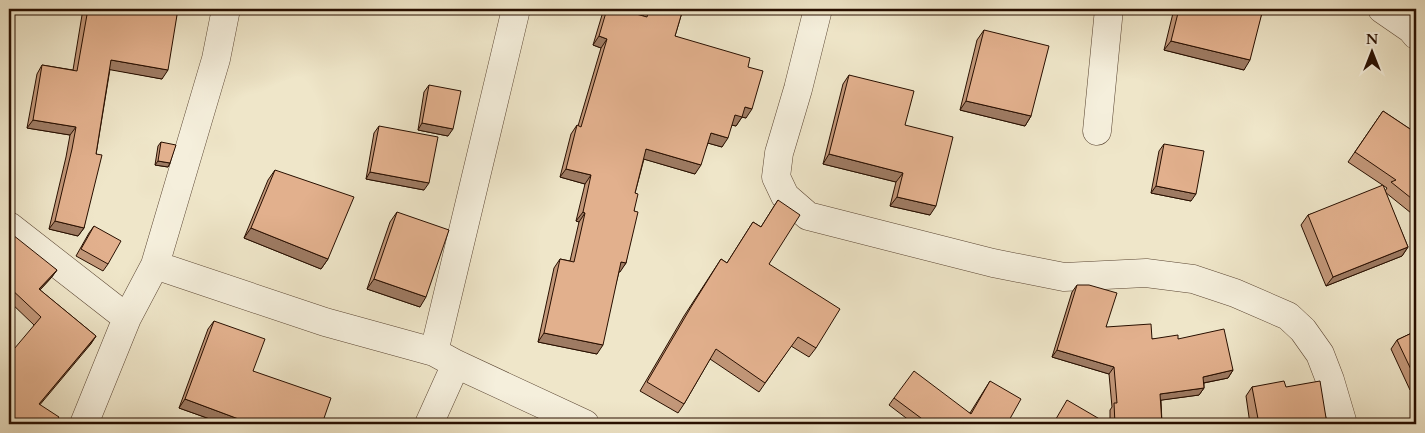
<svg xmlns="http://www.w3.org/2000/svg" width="1425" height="433" viewBox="0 0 1425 433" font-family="Cardo,serif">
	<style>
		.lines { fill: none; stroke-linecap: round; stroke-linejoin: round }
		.minor-casing { stroke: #5a4532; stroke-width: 29 }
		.minor { stroke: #f5efdc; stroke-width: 28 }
		.wall { fill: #c29779; stroke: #280f00 }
		.shaded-wall { fill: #9e7b63; stroke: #280f00 }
		.building { fill: #e2b08d; stroke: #280f00 }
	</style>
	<rect width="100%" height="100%" fill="#efe6c9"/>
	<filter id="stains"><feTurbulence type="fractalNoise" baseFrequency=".004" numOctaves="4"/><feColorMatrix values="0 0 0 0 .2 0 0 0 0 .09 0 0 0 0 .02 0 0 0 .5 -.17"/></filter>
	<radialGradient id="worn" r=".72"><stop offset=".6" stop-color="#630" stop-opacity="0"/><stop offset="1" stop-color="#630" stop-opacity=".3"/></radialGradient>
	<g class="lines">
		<g class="minor-casing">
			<path id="minor" d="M818,9L798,89L779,153L776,177L785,196L808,216L993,263L1064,277L1146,273L1193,279L1235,293L1288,316L1303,330L1320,354L1330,380L1343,424
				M1382,9L1411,29L1416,35
				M1097,131L1109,9
				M9,226L127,318
				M155,265L325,322L434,352L456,364L585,424
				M434,352L516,9
				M84,424L127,318L155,265L216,59L226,9
				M429,424L456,364"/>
		</g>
		<use href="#minor" class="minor"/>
	</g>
	<path class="wall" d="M83,9H178L162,79L110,69L84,228L78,236L49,229L66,157L70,135L27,128L37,74L42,65L73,70Z
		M606,9H618L643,16L645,9H683L675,36L748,67L746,118L742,117L736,126L732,125L722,147L708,143L695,174L644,159L635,193L634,211L626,263L619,272L597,354L538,342L554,268L560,259L570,261L579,222L576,221L585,184L560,177L571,134L577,125L578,126L601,48L593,45L602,15Z
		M1174,9H1263L1244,70L1164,50Z
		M984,30L1031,116L1025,126L960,110L977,40Z
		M849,75L905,125L930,215L890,206L896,182L823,164L843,84Z
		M429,85L448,136L418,130L424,92Z
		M1383,111L1416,133V217L1385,192L1408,247L1402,256L1326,286L1301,225L1308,215L1385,191L1387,188L1348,162Z
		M379,126L424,190L366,179L374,133Z
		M161,142L170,163L168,167L155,165L158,146Z
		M1164,144L1191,201L1151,193L1159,151Z
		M275,170L328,259L321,269L244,238L268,180Z
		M778,200L769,264L816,348L809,357L791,346L759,392L710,359L684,404L678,413L640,391L684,316L721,259L727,263L753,222L761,227Z
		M397,212L420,307L367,289L390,222Z
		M94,226L108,264L103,271L76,256L89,233Z
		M9,240L57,270L51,278L40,290L96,336L90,345L9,424L34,325L9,301Z
		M1077,285L1106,327L1152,339H1178L1233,370L1228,378L1204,383V388L1199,395L1161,400L1162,424H1110V410L1112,407L1109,374L1052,357L1072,292Z
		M214,321L253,371L322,424H224L179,408L208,329Z
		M1416,331V388L1410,390L1391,349L1397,340Z
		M990,381L1007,424H914L889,405L894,398L970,413Z
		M1252,387H1286L1327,424H1250L1246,396Z"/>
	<path class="shaded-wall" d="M737,9H753L751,11Z
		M599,36L607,39L601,48L593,45Z
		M1171,41L1250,60L1244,70L1164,50Z
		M111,60L168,70L162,79L106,69Z
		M966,101L1031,116L1025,126L960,110Z
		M745,107L752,109L746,118L742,117L736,126L728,124L735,115Z
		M33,120L76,127L70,135L27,128Z
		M422,123L453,129L448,136L418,130Z
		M711,133L728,138L722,147L704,142Z
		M646,149L701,165L695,174L640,158Z
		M829,154L903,173L896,182L823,164Z
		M158,161L170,163L168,167L155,165Z
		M566,169L591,175L585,184L560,177Z
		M370,172L429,183L424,190L366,179Z
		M1156,186L1196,194L1191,201L1151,193Z
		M897,197L936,206L930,215L890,206Z
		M583,212L585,213L579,222L576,221Z
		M55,221L84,228L78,236L49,229Z
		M251,228L328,259L321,269L244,238Z
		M1408,247L1402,256L1326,286L1333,277Z
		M621,262L626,263L620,272L615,271Z
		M57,270L51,278L33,297L39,289Z
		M374,279L426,297L420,307L367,289Z
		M544,333L603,345L597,354L538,342Z
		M96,336L90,345L33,413L39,404Z
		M1057,350L1114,367L1109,374L1052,357Z
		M1233,370L1228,378L1198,384L1203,377Z
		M1416,382V388L1410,390Z
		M1204,388L1199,395L1155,401L1160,394Z
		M185,399L252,424H224L179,408Z"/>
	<path class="building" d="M88,9H178L168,70L111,60L96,154L102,155L84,228L55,221L72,149L76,127L33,120L42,65L77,71Z
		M607,9H618L647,17L649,9H683L675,36L750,58L748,67L763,71L752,109L745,107L742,117L735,115L728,138L711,133L701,165L646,149L635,193L638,194L634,211L638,212L626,263L621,262L603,345L544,333L560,259L574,262L585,213L583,212L591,175L566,169L577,125L581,127L607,39L599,36Z
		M1179,9H1263L1250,60L1171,41Z
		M984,30L1049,46L1031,116L966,101Z
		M849,75L914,91L905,125L953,137L936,206L897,197L903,173L829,154Z
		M429,85L461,91L453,129L422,123Z
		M1383,111L1416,133V202L1391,182L1396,180L1355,152Z
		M379,126L438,137L429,183L370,172Z
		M161,142L176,145L170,163L158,161Z
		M1164,144L1204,151L1196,194L1156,186Z
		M275,170L354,197L328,259L251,228Z
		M1383,185L1408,247L1333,277L1308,215Z
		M778,200L800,215L769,264L840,309L816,348L798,337L765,383L716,349L684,404L647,382L691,307L721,259L727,263L753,222L761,227Z
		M397,212L449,230L426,297L374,279Z
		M94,226L121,241L108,264L81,249Z
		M13,235L57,270L39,289L96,336L39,404L59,417L54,424H9V355L41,317L9,287V240Z
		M1077,285H1089L1117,293L1106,327L1151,324L1152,339L1178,335V339L1224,329L1233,370L1203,377L1204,388L1160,394L1162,424H1115L1114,403H1117L1114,367L1057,350Z
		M214,321L265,339L253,371L331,398L322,424H252L185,399Z
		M1416,331V380L1397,340Z
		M914,371L971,414L990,381L1021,399L1007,424H929L894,398Z
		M1284,381L1286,387L1320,381L1327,424H1259L1252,387Z
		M1067,400L1103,421L1101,424H1053Z"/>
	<rect width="1425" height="433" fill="none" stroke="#efe6c9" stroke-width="30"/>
	<rect x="10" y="10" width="1405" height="413" fill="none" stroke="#280f00" stroke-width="2.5"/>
	<rect x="15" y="15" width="1395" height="403" fill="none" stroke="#280f00"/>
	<g transform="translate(1372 52)" stroke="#f5efdc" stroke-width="4" paint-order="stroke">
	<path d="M0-4L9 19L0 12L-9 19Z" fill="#280f00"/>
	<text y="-8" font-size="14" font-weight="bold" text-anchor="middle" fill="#280f00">N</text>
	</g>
	<rect width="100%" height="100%" filter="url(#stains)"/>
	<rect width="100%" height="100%" fill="url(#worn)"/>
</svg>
